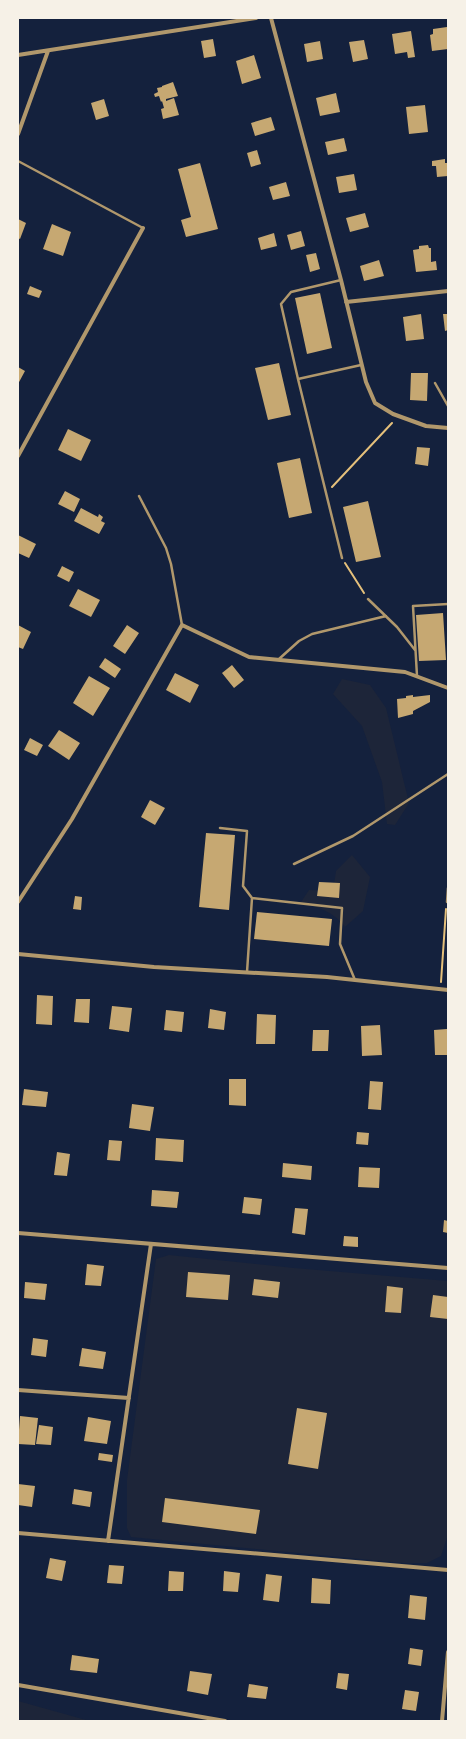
<svg xmlns="http://www.w3.org/2000/svg" width="466" height="1739" viewBox="0 0 466 1739" font-family="Barlow,sans-serif">
	<style>
		.green { fill: #1d2539 }
		.building { fill: #c6a872 }
		.lines { fill: none; stroke-linecap: round; stroke-linejoin: round }
		.path { stroke: #e5c07b; stroke-width: 2 }
		.service { stroke: #b1986c; stroke-width: 2.5 }
		.minor { stroke: #b1986c; stroke-width: 4 }
	</style>
	<rect width="100%" height="100%" fill="#14213d"/>
	<path class="green" d="M342,679L370,685L386,708L409,803L395,825L387,824L382,782L362,726L333,694Z
		M352,855L370,877L363,911L345,927C334,912 318,907 301,902L309,890L333,891L336,871Z
		M169,1255L294,1268L448,1281V1535L441,1556L427,1563H403L131,1537L127,1528V1480L156,1259Z
		M18,1701L86,1720V1721H18Z"/>
	<path class="building" d="M447,27L448,49L432,51L430,35L433,34V29Z
		M411,31L415,57L408,58L407,52L395,54L392,34Z
		M213,39L216,56L204,58L201,41Z
		M364,40L368,59L353,62L349,42Z
		M320,41L323,59L307,62L304,44Z
		M254,55L261,78L242,84L236,61Z
		M173,82L178,96L166,99V101L174,98L179,115L163,119L161,109L164,108L162,101L161,102L159,96L155,97L154,94L158,92L157,88L162,87V86Z
		M336,93L340,112L320,116L316,98Z
		M104,99L109,116L96,120L91,103Z
		M425,105L428,132L409,134L406,107Z
		M271,117L275,130L255,136L251,123Z
		M344,138L347,151L328,155L325,142Z
		M257,150L261,164L251,167L247,153Z
		M445,159V163H448V176L437,177L436,166H432V161Z
		M200,163L218,229L186,237L181,220L191,217L178,169Z
		M354,174L357,190L339,193L336,177Z
		M286,182L290,196L273,200L269,187Z
		M365,213L369,227L350,232L346,218Z
		M18,219L26,223L20,239L18,238Z
		M52,224L71,232L63,256L43,249Z
		M301,231L305,246L291,250L287,235Z
		M274,233L277,246L261,250L258,238Z
		M428,245L429,248H431V262L436,261L437,270L416,272L413,250L419,249V246Z
		M316,253L320,269L310,272L306,255Z
		M379,260L384,276L364,281L360,266Z
		M30,286L42,291L39,298L27,294Z
		M320,293L332,348L307,354L295,298Z
		M421,314L424,339L406,341L403,317Z
		M443,314H448V330L445,331Z
		M279,363L291,415L268,420L255,368Z
		M18,367L25,371L18,384Z
		M411,373H428L427,401L410,400Z
		M68,429L91,440L81,461L58,450Z
		M417,447L430,448L428,466L415,464Z
		M300,458L312,513L289,518L277,463Z
		M65,491L80,499L74,512L58,504Z
		M368,501L381,557L356,562L343,507Z
		M81,508L98,517L99,514L103,517L101,521L105,523L99,534L74,521Z
		M18,535L36,544L29,558L18,553Z
		M62,566L74,572L69,582L57,576Z
		M78,589L100,600L91,617L69,606Z
		M443,613L446,660L419,661L416,615Z
		M18,625L31,632L23,649L18,647Z
		M127,625L139,633L125,654L113,646Z
		M105,658L121,669L115,678L99,667Z
		M232,665L244,680L234,688L222,673Z
		M175,673L199,685L190,703L166,690Z
		M89,676L110,688L93,716L73,703Z
		M413,695V697L430,695V702L413,711V714L398,718L397,699L406,698V696Z
		M59,730L80,743L69,760L48,746Z
		M30,738L43,745L37,756L24,750Z
		M150,800L165,808L155,825L141,817Z
		M206,833L235,835L229,910L199,907Z
		M319,882L340,883L339,898L317,896Z
		M75,896L82,897L81,910L73,909Z
		M257,912L332,919L329,946L254,939Z
		M37,995L53,996L52,1025L36,1024Z
		M76,999H90L89,1023L74,1022Z
		M112,1006L132,1008L129,1032L109,1029Z
		M210,1009L226,1012L224,1030L208,1028Z
		M166,1010L184,1012L182,1032L164,1030Z
		M257,1014L276,1015L275,1044H256Z
		M380,1025L382,1055L362,1056L361,1026Z
		M447,1029L448,1055H435L434,1030Z
		M313,1030H329L328,1051H312Z
		M229,1079H246V1106L229,1105Z
		M370,1081L383,1082L381,1110L368,1109Z
		M24,1089L48,1092L46,1107L22,1105Z
		M132,1104L154,1107L150,1131L129,1128Z
		M357,1132L369,1133L368,1145L356,1144Z
		M156,1138L184,1140L183,1162L155,1160Z
		M109,1140L122,1141L120,1161L107,1160Z
		M57,1152L70,1154L67,1176L54,1175Z
		M283,1163L312,1166L311,1180L282,1177Z
		M359,1167L380,1168L379,1188L358,1187Z
		M152,1190L179,1192L177,1208L151,1206Z
		M244,1197L262,1199L260,1215L242,1213Z
		M295,1208L308,1209L305,1235L292,1233Z
		M444,1220L448,1221V1233L443,1232Z
		M344,1236L358,1237V1247L343,1246Z
		M87,1264L104,1266L101,1286L85,1285Z
		M188,1272L230,1275L228,1300L186,1297Z
		M254,1279L280,1282L278,1298L252,1295Z
		M25,1282L47,1284L45,1300L24,1298Z
		M387,1286L403,1288L401,1313L385,1312Z
		M433,1295L448,1297V1319L430,1317Z
		M33,1338L48,1340L46,1357L31,1355Z
		M82,1348L106,1352L103,1369L79,1366Z
		M297,1408L327,1413L318,1469L288,1464Z
		M20,1416L38,1418L35,1445L18,1444Z
		M88,1417L111,1421L107,1444L84,1441Z
		M39,1425L53,1427L51,1445L36,1444Z
		M99,1453L113,1455L112,1462L98,1460Z
		M18,1484L35,1486L32,1507L18,1505Z
		M74,1489L92,1492L90,1507L72,1504Z
		M165,1498L260,1510L256,1534L162,1522Z
		M50,1558L66,1561L62,1581L46,1578Z
		M109,1565L124,1566L122,1584L107,1583Z
		M169,1571L184,1572L183,1591H168Z
		M224,1571L240,1573L238,1592L223,1591Z
		M266,1574L282,1576L279,1602L263,1600Z
		M312,1578L331,1580L330,1604L311,1603Z
		M410,1595L427,1597L425,1620L408,1618Z
		M410,1648L423,1650L421,1666L408,1664Z
		M72,1655L99,1659L97,1673L70,1670Z
		M190,1671L212,1674L208,1695L187,1691Z
		M338,1673L349,1674L347,1690L336,1688Z
		M249,1684L268,1687L266,1699L247,1697Z
		M405,1690L419,1692L416,1711L402,1709Z"/>
	<g class="lines">
		<path class="path" d="M332,487L392,423
			M345,563L364,593
			M441,982L446,909"/>
		<path class="service" d="M18,161L143,228
			M341,280L291,292L281,304L298,379L342,558
			M298,379L361,365
			M435,383L448,406
			M139,496L166,548L171,564L182,625
			M368,599L397,627L415,650
			M279,659L299,641L312,634L386,616
			M417,676L413,606L448,604
			M220,828L247,831L243,886L252,898L247,972
			M294,864L353,836L448,774
			M252,898L342,908L340,944L355,980
			M447,902L448,888"/>
		<path class="minor" d="M271,18L341,280L366,382L375,403L393,414L426,426L448,428
			M18,55L256,18
			M18,134L48,51
			M346,302L448,291
			M18,456L143,228
			M18,902L72,819L182,625L249,657L405,672L448,688
			M18,954L154,967L327,977L448,990
			M18,1233L448,1268
			M18,1390L129,1398
			M18,1533L448,1570
			M108,1541L151,1244
			M18,1685L225,1721
			M442,1721L448,1652"/>
	</g>
	<rect width="466" height="1739" fill="none" stroke="#f6f1e7" stroke-width="38"/>
</svg>
